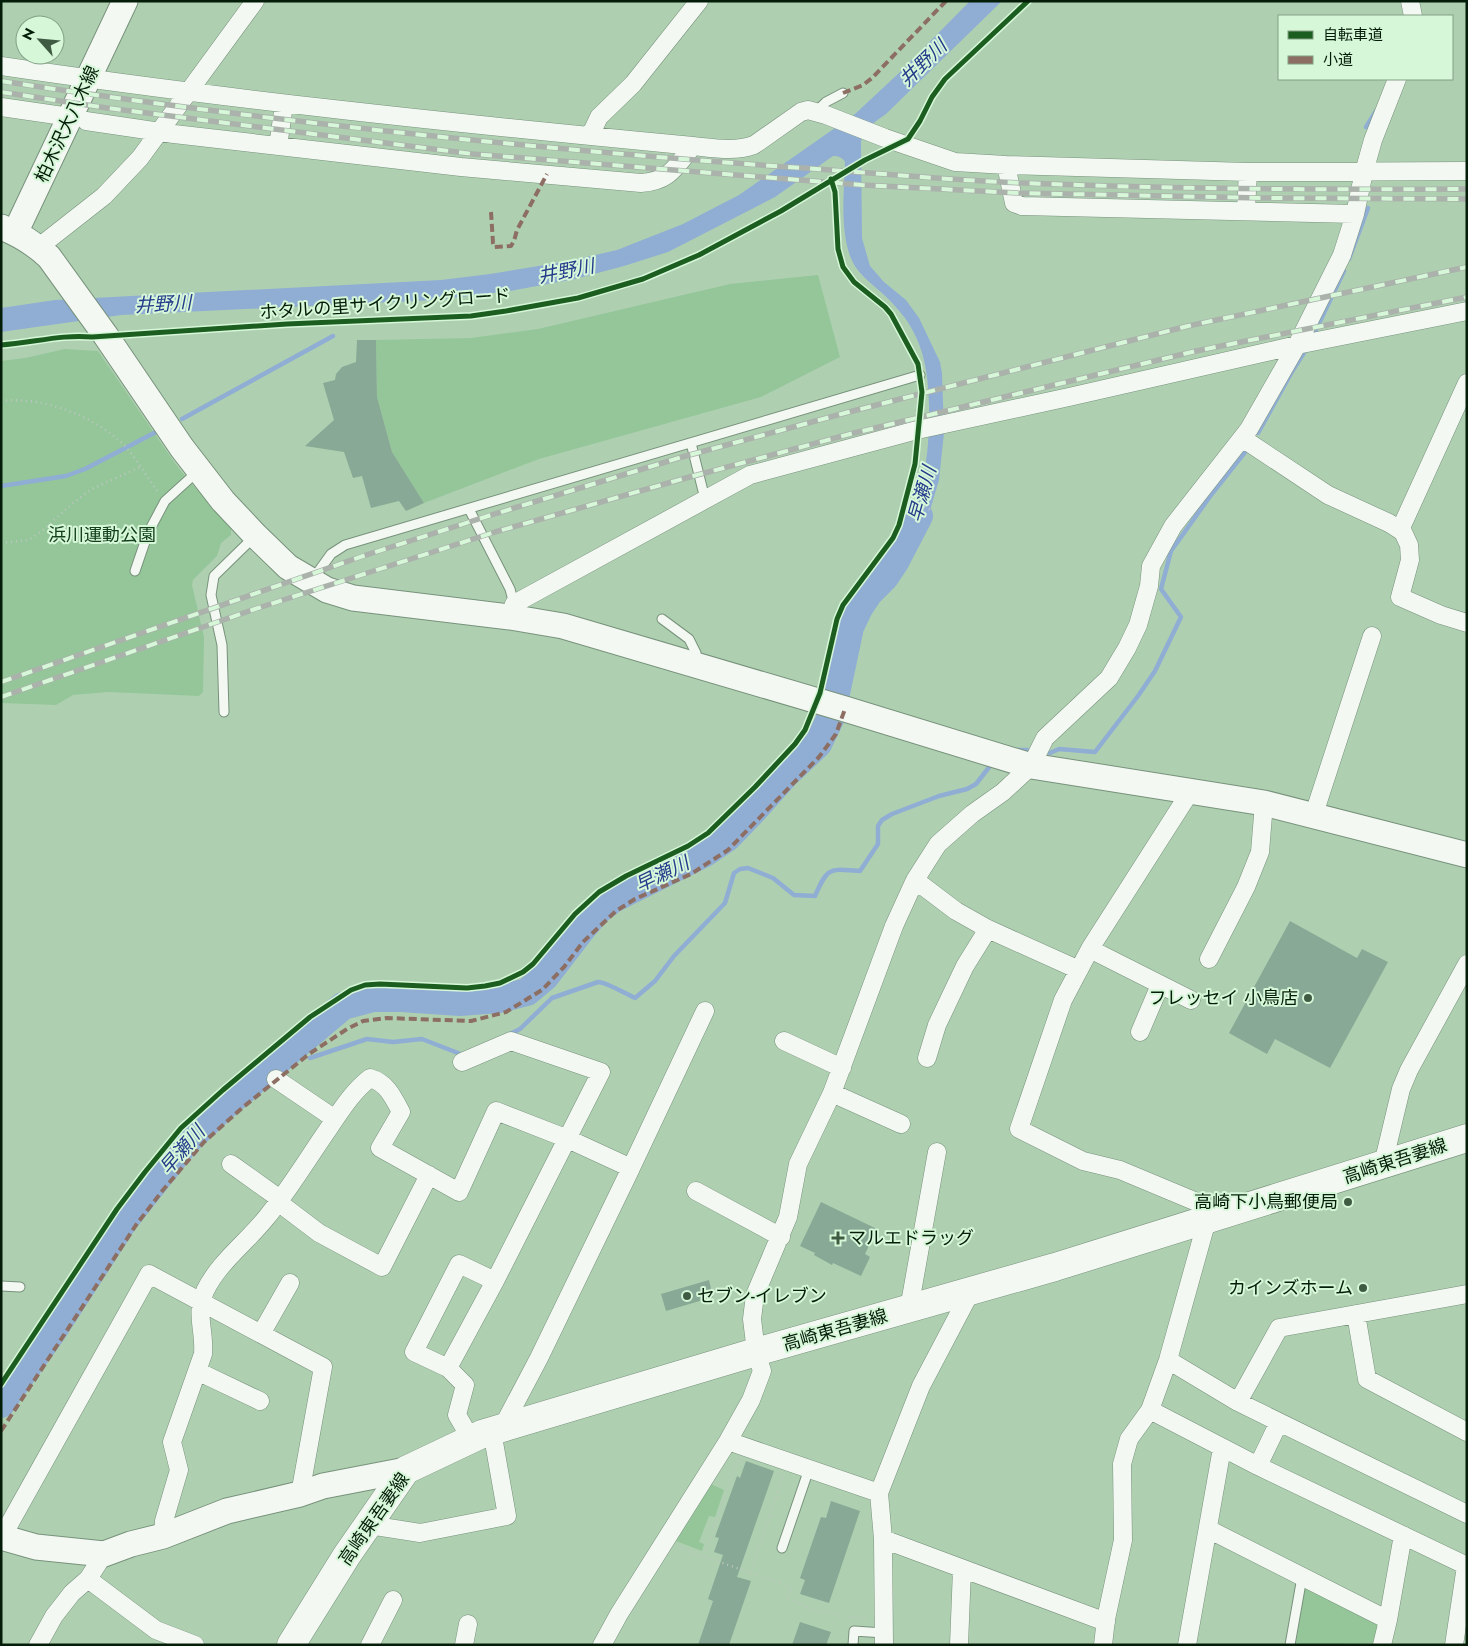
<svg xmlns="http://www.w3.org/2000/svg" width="1468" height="1646" viewBox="0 0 1468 1646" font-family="Jost,'Noto Sans JP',sans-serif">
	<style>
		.green { fill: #94c699 }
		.water { fill: #90add4 }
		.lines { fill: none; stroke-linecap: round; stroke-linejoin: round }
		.stream { stroke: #90add4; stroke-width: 4.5 }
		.river { stroke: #90add4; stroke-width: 28 }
		.building { fill: #88a995 }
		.lane-casing { stroke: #78927b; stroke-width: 11 }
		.street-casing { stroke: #78927b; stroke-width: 19 }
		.secondary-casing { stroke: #78927b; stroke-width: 27 }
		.primary-casing { stroke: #78927b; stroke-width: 29 }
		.path { stroke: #bcc7be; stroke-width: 2.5; stroke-dasharray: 1 4; stroke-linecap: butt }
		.lane { stroke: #f3f8f3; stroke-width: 9 }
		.street { stroke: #f3f8f3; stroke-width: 18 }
		.secondary { stroke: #f3f8f3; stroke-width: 25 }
		.primary { stroke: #f3f8f3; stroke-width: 28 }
		.rail-casing { stroke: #aab2ab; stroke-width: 5.5 }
		.rail { stroke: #d7f7d9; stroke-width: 4; stroke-dasharray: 11; stroke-linecap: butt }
		.quiet { stroke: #8d6e63; stroke-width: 4; stroke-dasharray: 8 4; stroke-linecap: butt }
		.cycleway-casing { stroke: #d7f7d9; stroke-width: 8 }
		.cycleway { stroke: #1b5e20; stroke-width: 5 }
		.poi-dot { fill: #3f5c43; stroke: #d7f7d9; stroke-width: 2 }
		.labels { text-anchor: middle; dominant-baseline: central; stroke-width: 4; stroke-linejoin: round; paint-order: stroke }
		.street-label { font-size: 18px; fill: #041d08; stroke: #d7f7d9 }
		.park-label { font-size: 18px; fill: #11401a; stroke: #d7f7d9 }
		.poi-label { font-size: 18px; fill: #041d08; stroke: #d7f7d9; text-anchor: end }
		.water-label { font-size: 19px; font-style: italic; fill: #243c8b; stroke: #d7f7d9 }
	</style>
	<rect width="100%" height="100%" fill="#aed0b1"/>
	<path class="green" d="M818,275L840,357L761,397L539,459L424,503L392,452L377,397L376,340L471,338L538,329L730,284Z
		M65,349L98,351L174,462L189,481L231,526V535L221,543L217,556L193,580L192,585L204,637L203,692L199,696L108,692L73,695L56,705L1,703V361L25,358Z
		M711,1484L724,1490L715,1517L709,1516L699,1542L704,1544L702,1551L676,1541Z
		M1311,1585L1381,1623L1379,1637L1372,1643L1298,1645L1296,1643L1305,1588Z"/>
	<path class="water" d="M970,1H1002L886,114C876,121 863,129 861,142L862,238L870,266L884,282L906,300L919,318L940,362L942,373L944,433L939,480L923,534L911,558L897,547C923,497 930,460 929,404C928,372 924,345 905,318C898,309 891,301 882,293C870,282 856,273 850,256C840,227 844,192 845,162C842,157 838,156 833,156L775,197L668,252L624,266L575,279L510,291L435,300L121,315L1,332V308L55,300L441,280L490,274L569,261L617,250L683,224L739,195L855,114L899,73Z"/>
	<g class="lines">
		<path class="stream" d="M1366,127L1376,111
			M1349,259L1368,208
			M335,310V299
			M1313,336L1344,271
			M182,419L333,336
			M1258,433L1293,370L1307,348
			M1,486L66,476L85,469L156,432
			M1016,750H1027
			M1050,753L1059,749L1095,752L1138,696L1155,671L1181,617L1161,589L1171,551L1211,495L1249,447
			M508,1035L520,1029L552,998L598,982C606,982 626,994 635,998L655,981L674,956L725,903L734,873L740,869L748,868L773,878L794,895L815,896C828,866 829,869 860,871L878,844V826L882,820L892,814L939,796L967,789L976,784L990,766
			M288,1051L296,1058
			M310,1058L367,1039L393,1042L422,1039L463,1055"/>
		<path class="river" d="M1,1404L53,1331L124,1221L186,1142L222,1108L343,1006L373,998H401L460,1002L499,999L527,992L545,977L582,929L597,911L613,899L705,853L727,838L754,810L786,774L818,744L831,717L850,627L859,608L869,593L885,577L895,562L919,516"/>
	</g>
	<path class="building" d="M357,340H376L377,397L392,452L424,503L406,511L399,501L371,508L362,476L353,478L344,452L305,446L334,420L323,383L335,380L336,374L342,367L356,362Z
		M1290,921L1357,958L1362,949L1388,962L1330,1068L1275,1039L1267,1054L1229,1033Z
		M821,1202L877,1229L865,1254L870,1257L861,1276L833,1263L832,1265L814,1255L815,1253L800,1246Z
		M709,1280L713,1297L666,1311L661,1294Z
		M746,1461L774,1471L737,1577L751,1581L729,1645H698L713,1601L708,1599L723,1555L714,1552L719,1538L715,1537L737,1476L740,1478Z
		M831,1501L860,1511L829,1603L800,1594L805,1580L800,1578L821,1517L826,1518Z
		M800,1622L831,1632L826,1645H792Z"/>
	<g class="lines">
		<g class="lane-casing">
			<path id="lane" d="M816,112L826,102L843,93
				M691,443L705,499
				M469,509L510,589L514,604
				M135,571L148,533L165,501L197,472
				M313,579L331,554L345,545L920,375
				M662,619L689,639L696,653L693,663
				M224,712L222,645L211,595L214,576L255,536
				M1,1286L20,1287
				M782,1548L809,1469
				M853,1645L854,1631L884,1633
				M1290,1645L1302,1577"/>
		</g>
		<g class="street-casing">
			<path id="street" d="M1410,1L1413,16
				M1,66C231,100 462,124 693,146C713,148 735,152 754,145L801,112L808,110L826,115L885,138L955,162L1006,165L1248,172L1467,171
				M1,107L70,117
				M86,121L174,134L461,167L641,183C670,181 675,167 693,146
				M590,136L599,117L633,84L699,1
				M278,146L284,105
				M1006,165L1014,203L1022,206L1355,214
				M1246,210L1248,172
				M39,247L104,196L140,158L255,1
				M1242,438L1328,495L1389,523L1403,532L1409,545L1410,560L1400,597L1441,615L1467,623
				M1400,530L1467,383
				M510,617L514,604L750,475L917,430L1069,397L1297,345L1467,311
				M1313,817L1372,636
				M915,880L956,911L988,929L1079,970
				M1090,949L1191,1000
				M1209,959L1246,887L1260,852L1264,803
				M1140,1032L1160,985
				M784,1041L842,1068
				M927,1058L937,1025L965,966L988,929
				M276,1079L335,1119
				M832,1093L901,1124
				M231,1164L280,1199
				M1383,1164L1401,1089L1409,1070L1467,964
				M631,1168L705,1011
				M696,1191L781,1237
				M278,1202L319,1233L382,1267L429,1175
				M909,1309L937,1152
				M1356,1314L1367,1379L1467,1432
				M261,1334L290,1283
				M1168,1360L1238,1402L1467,1514
				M448,1368L495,1281L601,1072L511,1041L462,1062
				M197,1371L260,1401
				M1238,1402L1279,1328L1467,1294
				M1150,1410L1258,1466L1467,1566
				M471,1439L457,1415L465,1385L448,1368L414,1352L459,1264L495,1281
				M728,1441L879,1493
				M1258,1466L1279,1422
				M369,1525L420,1533L507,1516L492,1431
				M1208,1529L1388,1620
				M163,1536L164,1521L179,1470L172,1442L203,1354C205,1331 195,1314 205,1291C219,1262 246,1243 266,1218C289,1190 308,1158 329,1128C341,1110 353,1091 370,1078C387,1083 393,1097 401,1112L380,1148L459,1192L496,1111L568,1139L631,1168L539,1358L502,1428
				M2,1537L149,1274L323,1367L300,1494
				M883,1539L1106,1622
				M88,1579L156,1630L195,1645
				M38,1645L54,1616L72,1593L88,1579L104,1554
				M370,1645L393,1600
				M464,1645L468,1624
				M602,1645L619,1614L728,1441L751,1400L762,1371L756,1352L752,1319L755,1295L788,1217L798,1164L832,1093L894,926L915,880L938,844L972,814L1003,792L1031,766L1045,738L1109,678L1127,648L1138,625L1149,586L1151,566L1173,526L1249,429L1297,345L1342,255L1355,214L1364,172L1373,140L1397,79
				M884,1645L883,1539L879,1493L921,1386L971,1291
				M959,1645L962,1569
				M1103,1645L1106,1619L1123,1540L1122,1464L1129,1439L1150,1410L1168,1360L1207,1220L1199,1203L1120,1170L1083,1161L1019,1129L1063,1000L1091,947L1190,792
				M1187,1645L1222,1448
				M1382,1645L1388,1620L1403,1535
				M1454,1645L1466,1566"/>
		</g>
		<g class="secondary-casing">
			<path id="secondary" d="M1,227C19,234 35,244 49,257L106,336L182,448L223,501L256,536L288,567L327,590L353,598L510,617L563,626L845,709L1031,766L1264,803L1467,855
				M15,233L125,1
				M1,1537L36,1547L104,1554L131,1544L163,1536L227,1511L300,1494L323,1486L406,1470"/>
		</g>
		<g class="primary-casing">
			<path id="primary" d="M291,1645L347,1555L406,1470L482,1434L756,1352L1055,1267L1467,1138"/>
		</g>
		<path class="path" d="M1,401C41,396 92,415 122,443C136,457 146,476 158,492
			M907,497L932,511
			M1,543L28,540L42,531L73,503L92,489L140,467
			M680,1548L791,1587L788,1599L820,1612L832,1611L839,1616L868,1618
			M704,1556L738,1461
			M751,1573L783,1477
			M975,1643L998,1645"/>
		<use href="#lane" class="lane"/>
		<use href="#street" class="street"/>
		<use href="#secondary" class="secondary"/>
		<use href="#primary" class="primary"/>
		<g class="rail-casing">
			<path id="rail" d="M1,81C262,121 524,148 787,167C866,172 945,180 1023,183C1171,189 1319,190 1467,189
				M1,92L107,108L473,154L862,185L1018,193L1261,198L1467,199
				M1,682L363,556L488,516L682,457L845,413L1188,326L1467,267
				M1,697L255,609L495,532L686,478L850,434L1196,351L1467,297"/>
		</g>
		<use href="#rail" class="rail"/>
		<path class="quiet" d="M843,93L863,85L872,78L946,1
			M491,212L493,243L494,247L511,246L514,241L517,230L547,174
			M1,1431L136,1225L163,1190L204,1142L242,1108L309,1054L347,1029L363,1021L387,1018L471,1021L506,1012L542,990L564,967L583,942L616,911L635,899L691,874L728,850L819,757L836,734L845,709"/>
		<g class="cycleway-casing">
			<path id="cycleway" d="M1,345C32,343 62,334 92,337L287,324L471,316L506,311L578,298L643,279L699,255L781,211L865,160L908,139L920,121L932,97L945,79L1028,1
				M1,1384L117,1209L145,1172L181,1128L223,1090L310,1017L351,990L365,985L380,984L467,988L485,986L500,983L523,972L533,964L575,914L599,892L626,876L688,846L708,833L755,787L795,744L805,730L820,693L837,619L843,605L893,538L899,525L915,464L922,392L918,364L891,314L885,307L854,282L843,267L838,249L835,192L831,179"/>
		</g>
		<use href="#cycleway" class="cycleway"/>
	</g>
	<g class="poi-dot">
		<circle cx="1308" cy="998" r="5"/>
		<circle cx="1348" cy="1202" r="5"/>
		<path d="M835.5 1230.5h5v5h5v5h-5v5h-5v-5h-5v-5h5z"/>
		<circle cx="1363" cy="1288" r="5"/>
		<circle cx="687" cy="1296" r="5"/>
	</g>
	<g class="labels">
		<g class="street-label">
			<text transform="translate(67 124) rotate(-65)">柏木沢大八木線</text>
			<text transform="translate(385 304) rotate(-4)">ホタルの里サイクリングロード</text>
			<text transform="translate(1395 1161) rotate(-18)">高崎東吾妻線</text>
			<text transform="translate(835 1330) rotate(-16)">高崎東吾妻線</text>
			<text transform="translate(374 1519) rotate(-55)">高崎東吾妻線</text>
		</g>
		<g class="park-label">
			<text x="102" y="535">浜川運動公園</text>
		</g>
		<g class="poi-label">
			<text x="1298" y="998">フレッセイ 小鳥店</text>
			<text x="1338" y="1202">高崎下小鳥郵便局</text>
			<text x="848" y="1238" text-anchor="start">マルエドラッグ</text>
			<text x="1353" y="1288">カインズホーム</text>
			<text x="697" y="1296" text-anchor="start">セブン-イレブン</text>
		</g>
		<g class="water-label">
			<text transform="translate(923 63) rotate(-44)">井野川</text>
			<text transform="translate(566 271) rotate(-11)">井野川</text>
			<text transform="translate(163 304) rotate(-3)">井野川</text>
			<text transform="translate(922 494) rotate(-74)">早瀬川</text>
			<text transform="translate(662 874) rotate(-26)">早瀬川</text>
			<text transform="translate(182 1150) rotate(-49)">早瀬川</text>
		</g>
	</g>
	<rect width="1468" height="1646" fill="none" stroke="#041d08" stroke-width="5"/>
	<rect x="1278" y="15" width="175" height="65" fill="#d7f7d9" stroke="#83a085"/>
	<rect x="1288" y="31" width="25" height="8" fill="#1b5e20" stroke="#83a085"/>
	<text x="1323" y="40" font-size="15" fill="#041d08">自転車道</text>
	<rect x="1288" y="56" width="25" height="8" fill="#8d6e63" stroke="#83a085"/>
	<text x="1323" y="65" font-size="15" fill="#041d08">小道</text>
	<g transform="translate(40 40) rotate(297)"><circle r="24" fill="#d7f7d9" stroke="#83a085"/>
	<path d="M0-4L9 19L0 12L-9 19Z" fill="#3f5c43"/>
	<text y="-8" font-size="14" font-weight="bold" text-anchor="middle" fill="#041d08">N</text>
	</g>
</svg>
